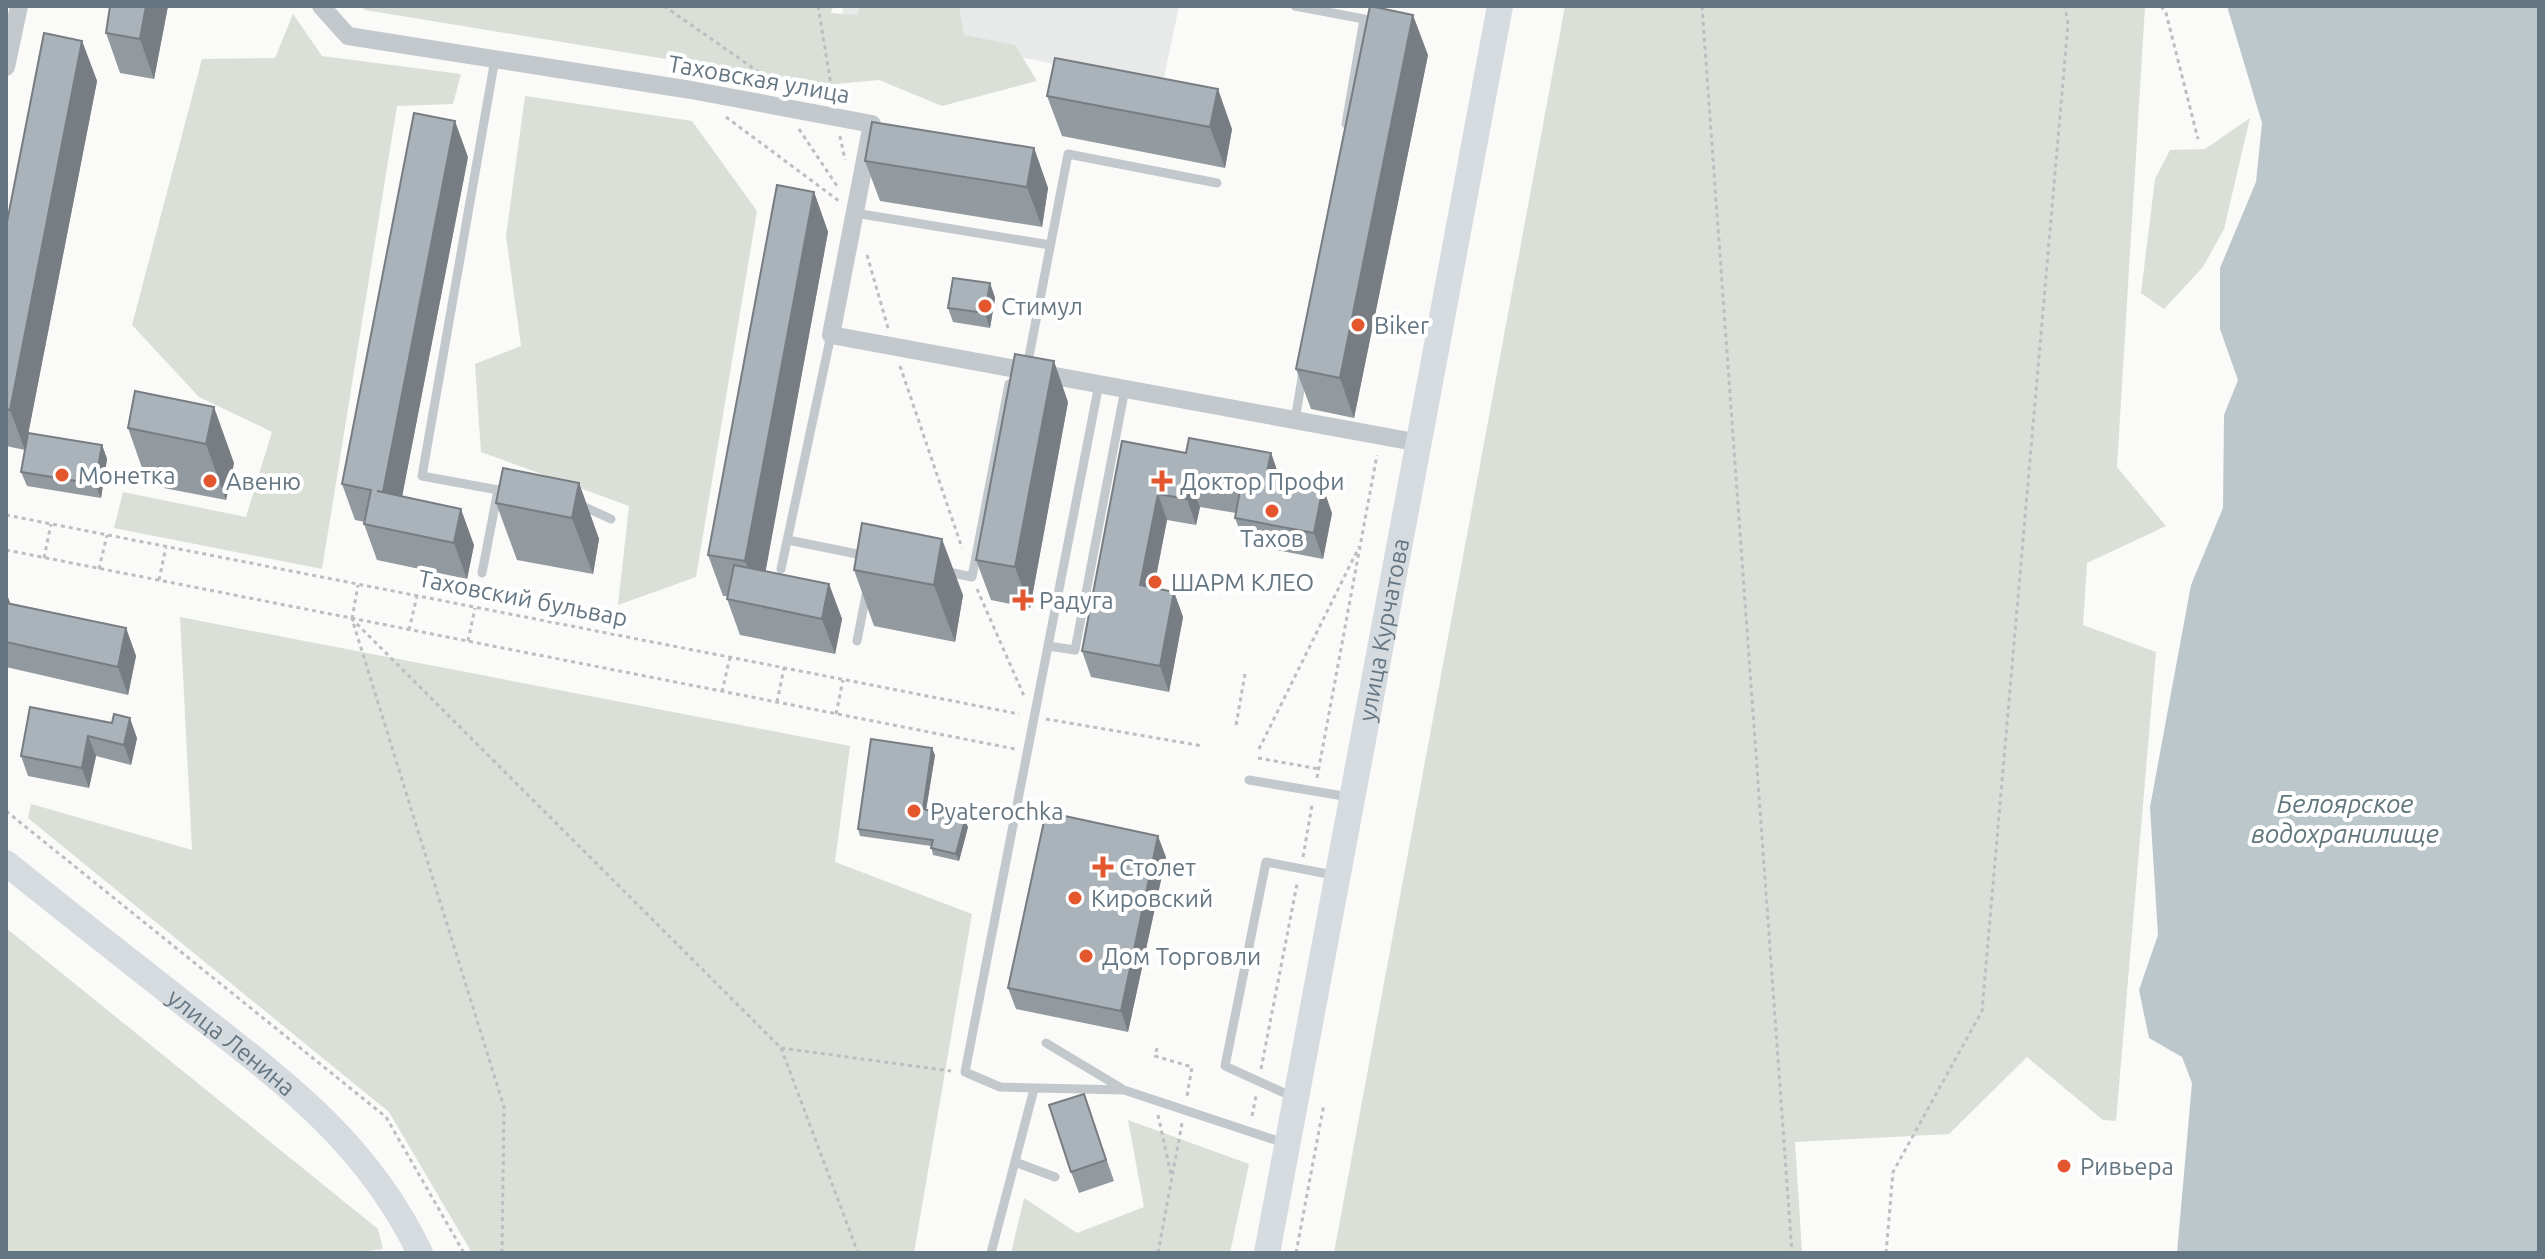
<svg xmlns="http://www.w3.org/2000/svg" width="2545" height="1259" viewBox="0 0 2545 1259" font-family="Ubuntu,sans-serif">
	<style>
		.built { fill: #e8e9e9 }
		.green { fill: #dadfd7 }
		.water { fill: #bbc7cb }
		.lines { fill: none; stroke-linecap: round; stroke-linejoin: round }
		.path { stroke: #bbbfc2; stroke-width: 3; stroke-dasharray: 4 4; stroke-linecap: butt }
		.lane { stroke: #c3c8cc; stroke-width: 9 }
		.street { stroke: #c3c8cc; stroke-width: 18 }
		.secondary { stroke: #d6dbdf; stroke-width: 26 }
		.wall { fill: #929a9f }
		.shaded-wall { fill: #777d82 }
		.building { fill: #aab3b9; stroke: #777d82; stroke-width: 2 }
		.poi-dot { fill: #e4572e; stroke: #fff; stroke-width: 3 }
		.labels { text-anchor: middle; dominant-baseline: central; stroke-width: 8; stroke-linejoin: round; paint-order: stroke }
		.street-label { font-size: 24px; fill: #657683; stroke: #fff }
		.poi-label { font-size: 24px; fill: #657683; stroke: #fff; text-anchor: start }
		.water-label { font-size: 26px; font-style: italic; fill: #60757c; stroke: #fff }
	</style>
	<rect width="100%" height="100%" fill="#fafaf8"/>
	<path class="built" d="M843,6H1179L1162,87L842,19Z"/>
	<path class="green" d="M361,6H833L831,13L857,15L860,6H959L964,35L1015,45L1037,81L942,106L879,80L825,85L365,10Z
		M1565,6H2145L2117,467L2166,526L2087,563L2083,625L2156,652L2116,1121L2103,1120L2027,1057L1949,1134L1795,1142L1802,1253H1334Z
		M293,14L322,56L461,74L453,104L397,106L322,569L114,528L123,492L246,517L272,432L199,397L132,325L202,59L275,58Z
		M525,96L692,121L757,211L696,577L618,605L629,506L481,452L475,364L521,346L506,236Z
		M2250,118L2224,229L2203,267L2164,309L2141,293L2155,179L2170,150L2205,149Z
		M180,617L850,746L835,862L972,914L914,1253H472L389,1112L28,818L31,804L192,850Z
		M6,928L378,1229L383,1249L352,1253H6Z
		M1128,1120L1249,1164L1230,1253H1011L1024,1198L1077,1233L1144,1207Z"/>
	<path class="water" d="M2227,6H2539V1253H2177L2192,1083L2182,1057L2149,1038L2139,990L2158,935L2150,807L2191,585L2223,508L2224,415L2238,380L2220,329V268L2256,182L2262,123Z"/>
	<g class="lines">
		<path class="path" d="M664,6L763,75L770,86
			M818,6L833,97
			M1702,6L1792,1253
			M2161,6L2166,13L2198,139
			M726,117L839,201
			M799,129L839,189
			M840,136L845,160
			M867,255L888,328
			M900,366L962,548
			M6,515L1019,714
			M6,550L1015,749
			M44,558L51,524
			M99,569L107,535
			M159,580L166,547
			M977,589L1024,696
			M352,619L358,585
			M409,630L417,596
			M468,641L475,608
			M722,692L730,657
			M777,702L784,668
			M836,714L843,680
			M1046,719L1203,746
			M1236,725L1245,674
			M1259,749L1359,547
			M1258,758L1319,769
			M1317,778L1377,455
			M6,811L386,1117L464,1253
			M1303,857L1312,805
			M781,1048L858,1253
			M1157,1048L1155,1056L1192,1067L1187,1096
			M1261,1069L1297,884
			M1158,1115L1171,1174
			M1252,1116L1256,1096
			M502,1253L504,1107L352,619L781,1048L951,1071
			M1158,1253L1182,1123
			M1296,1253L1324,1104
			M1886,1253L1893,1172L1982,1011L2068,24L2065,6"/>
		<path class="lane" d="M1295,6L1364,19L1346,124
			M495,59L422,476L498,490L509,484
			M855,213L1050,245
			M1027,367L1068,154L1217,183
			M1099,384L965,1072L1000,1087L1124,1090L1284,1143
			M1295,420L1303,372
			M578,504L611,519
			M788,540L867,556
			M781,569L831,335
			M944,571L972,577L1009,384
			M482,573L498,490
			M857,641L867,590
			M1048,646L1075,650L1125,389
			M1249,780L1349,797
			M1046,1043L1121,1088
			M1291,1096L1225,1066L1266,862L1333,875
			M1015,1162L1055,1177
			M991,1253L1034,1089"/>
		<path class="street" d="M321,6L348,36L691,90L872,124L831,335L1420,443
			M6,67L19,6"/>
		<g class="secondary">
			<path id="s1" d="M6,863C68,913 131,962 193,1011C286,1083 368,1144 420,1253"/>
			<path id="s2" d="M1267,1253C1342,837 1424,422 1500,6"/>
		</g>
	</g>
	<path class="wall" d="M168,6L154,79L120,73L106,33Z
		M82,41L97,81L25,450L6,446V227Z
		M1428,55L1354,418L1311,409L1296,369Z
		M1047,96L1232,129L1225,168L1062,136Z
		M1034,148L1048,188L1042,227L880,201L865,161Z
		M468,157L402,496L474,545L467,579L377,560L364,524L365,522L355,520L342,484Z
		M814,192L828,232L765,571L829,584L842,619L835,654L740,635L727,599L728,596H723L708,555Z
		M990,283L995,298L990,328L953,322L948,308Z
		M135,391L234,463L226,500L148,485L128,428Z
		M1068,402L1030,608L991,600L976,560Z
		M1122,441L1186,453H1271L1280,479L1332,513L1323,559L1245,544L1235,518L1236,513L1200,507L1196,525L1167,520L1154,588L1174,592L1183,617L1169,692L1091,677L1082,651Z
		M102,445L107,459L101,498L27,486L21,472Z
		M579,483L599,539L593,574L517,560L496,503Z
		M862,523L963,595L955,642L874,626L854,570Z
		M6,592L10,603L126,628L136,656L128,695L6,667Z
		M30,707L137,738L131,765L96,756L89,788L28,776L21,756Z
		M935,755L926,810L968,827L959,861L933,855L931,846L860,836L858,829Z
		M1166,857L1128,1032L1016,1009L1008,988Z
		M1084,1094L1114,1181L1079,1193L1071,1172Z"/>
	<path class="shaded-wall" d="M146,6H168L154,79L140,39Z
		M1413,15L1428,55L1354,418L1340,378Z
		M82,41L97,81L25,450L10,410Z
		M1218,89L1232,129L1225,168L1210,127Z
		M455,121L468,157L396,528L383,492Z
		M1034,148L1048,188L1042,227L1027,187Z
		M814,192L828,232L760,602L745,561Z
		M990,283L995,298L990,328L985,313Z
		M1054,361L1068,402L1030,608L1015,567Z
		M214,407L234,463L226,500L206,444Z
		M102,445L107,459L101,498L95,484Z
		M1271,453L1280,479L1266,476Z
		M1190,481L1200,507L1196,525L1187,499Z
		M579,483L599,539L593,574L572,518Z
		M1323,487L1332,513L1323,559L1314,533Z
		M1158,494L1167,520L1149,611L1140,585Z
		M461,509L474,545L467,579L454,543Z
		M942,539L963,595L955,642L934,585Z
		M829,584L842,619L835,654L822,619Z
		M6,592L15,616L6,611Z
		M1174,592L1183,617L1169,692L1160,666Z
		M126,628L136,656L128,695L118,667Z
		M130,718L137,738L131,765L124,745Z
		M88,736L96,756L89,788L82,768Z
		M932,748L935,755L925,816L923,809Z
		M965,820L968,827L959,861L956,854Z
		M1158,836L1166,857L1128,1032L1121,1011Z"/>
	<path class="building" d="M110,6H146L140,39L106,33Z
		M1370,6L1413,15L1340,378L1296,369Z
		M44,33L82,41L10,410L6,409V227Z
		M1055,58L1218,89L1210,127L1047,96Z
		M414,113L455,121L383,492L377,491L461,509L454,543L364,524L371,490L342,484Z
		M872,122L1034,148L1027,187L865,161Z
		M777,185L814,192L745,561L708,555Z
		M953,278L990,283L985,313L948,308Z
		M1015,354L1054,361L1015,567L976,560Z
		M135,391L214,407L206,444L128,428Z
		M28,433L102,445L95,484L21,472Z
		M1189,438L1271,453L1266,476L1323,487L1314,533L1235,518L1240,490L1190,481L1187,499L1158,494L1140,585L1174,592L1160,666L1082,651L1122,441L1186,453Z
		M503,468L579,483L572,518L496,503Z
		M862,523L942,539L934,585L854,570Z
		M734,565L829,584L822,619L727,599Z
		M6,603L126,628L118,667L6,642Z
		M30,707L112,723L114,714L130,718L124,745L88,736L82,768L21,756Z
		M871,739L932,748L923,809L965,820L956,854L931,848L933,840L858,829Z
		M1046,812L1158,836L1121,1011L1008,988Z
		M1084,1094L1106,1160L1071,1172L1049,1105Z"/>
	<g class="poi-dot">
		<circle cx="985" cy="306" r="8"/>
		<circle cx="1358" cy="325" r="8"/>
		<circle cx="62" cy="475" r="8"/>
		<circle cx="210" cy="481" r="8"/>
		<path d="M1158 469h8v8h8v8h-8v8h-8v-8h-8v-8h8z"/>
		<circle cx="1272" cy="511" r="8"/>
		<circle cx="1155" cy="582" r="8"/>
		<path d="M1019 588h8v8h8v8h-8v8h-8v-8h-8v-8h8z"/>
		<circle cx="914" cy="811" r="8"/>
		<path d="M1099 855h8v8h8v8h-8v8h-8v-8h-8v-8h8z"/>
		<circle cx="1075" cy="898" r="8"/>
		<circle cx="1086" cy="956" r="8"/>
		<circle cx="2064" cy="1166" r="8"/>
	</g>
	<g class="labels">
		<g class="street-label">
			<text transform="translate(759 79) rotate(10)">Таховская улица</text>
			<text transform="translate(523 598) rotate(11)">Таховский бульвар</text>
			<text stroke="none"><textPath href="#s2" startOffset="634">улица Курчатова</textPath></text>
			<text stroke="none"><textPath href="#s1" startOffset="288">улица Ленина</textPath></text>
		</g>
		<g class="poi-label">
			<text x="1001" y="306">Стимул</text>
			<text x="1374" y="325">Biker</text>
			<text x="78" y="475">Монетка</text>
			<text x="226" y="481">Авеню</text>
			<text x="1180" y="481">Доктор Профи</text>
			<text x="1272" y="538" text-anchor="middle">Тахов</text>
			<text x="1171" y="582">ШАРМ КЛЕО</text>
			<text x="1039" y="600">Радуга</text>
			<text x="930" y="811">Pyaterochka</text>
			<text x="1119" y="867">Столет</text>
			<text x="1091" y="898">Кировский</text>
			<text x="1102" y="956">Дом Торговли</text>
			<text x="2080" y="1166">Ривьера</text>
		</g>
		<g class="water-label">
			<text x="2345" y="803">Белоярское<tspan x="2345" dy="30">водохранилище</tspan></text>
		</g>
	</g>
	<rect width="2545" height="1259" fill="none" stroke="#657683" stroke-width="16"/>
</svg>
